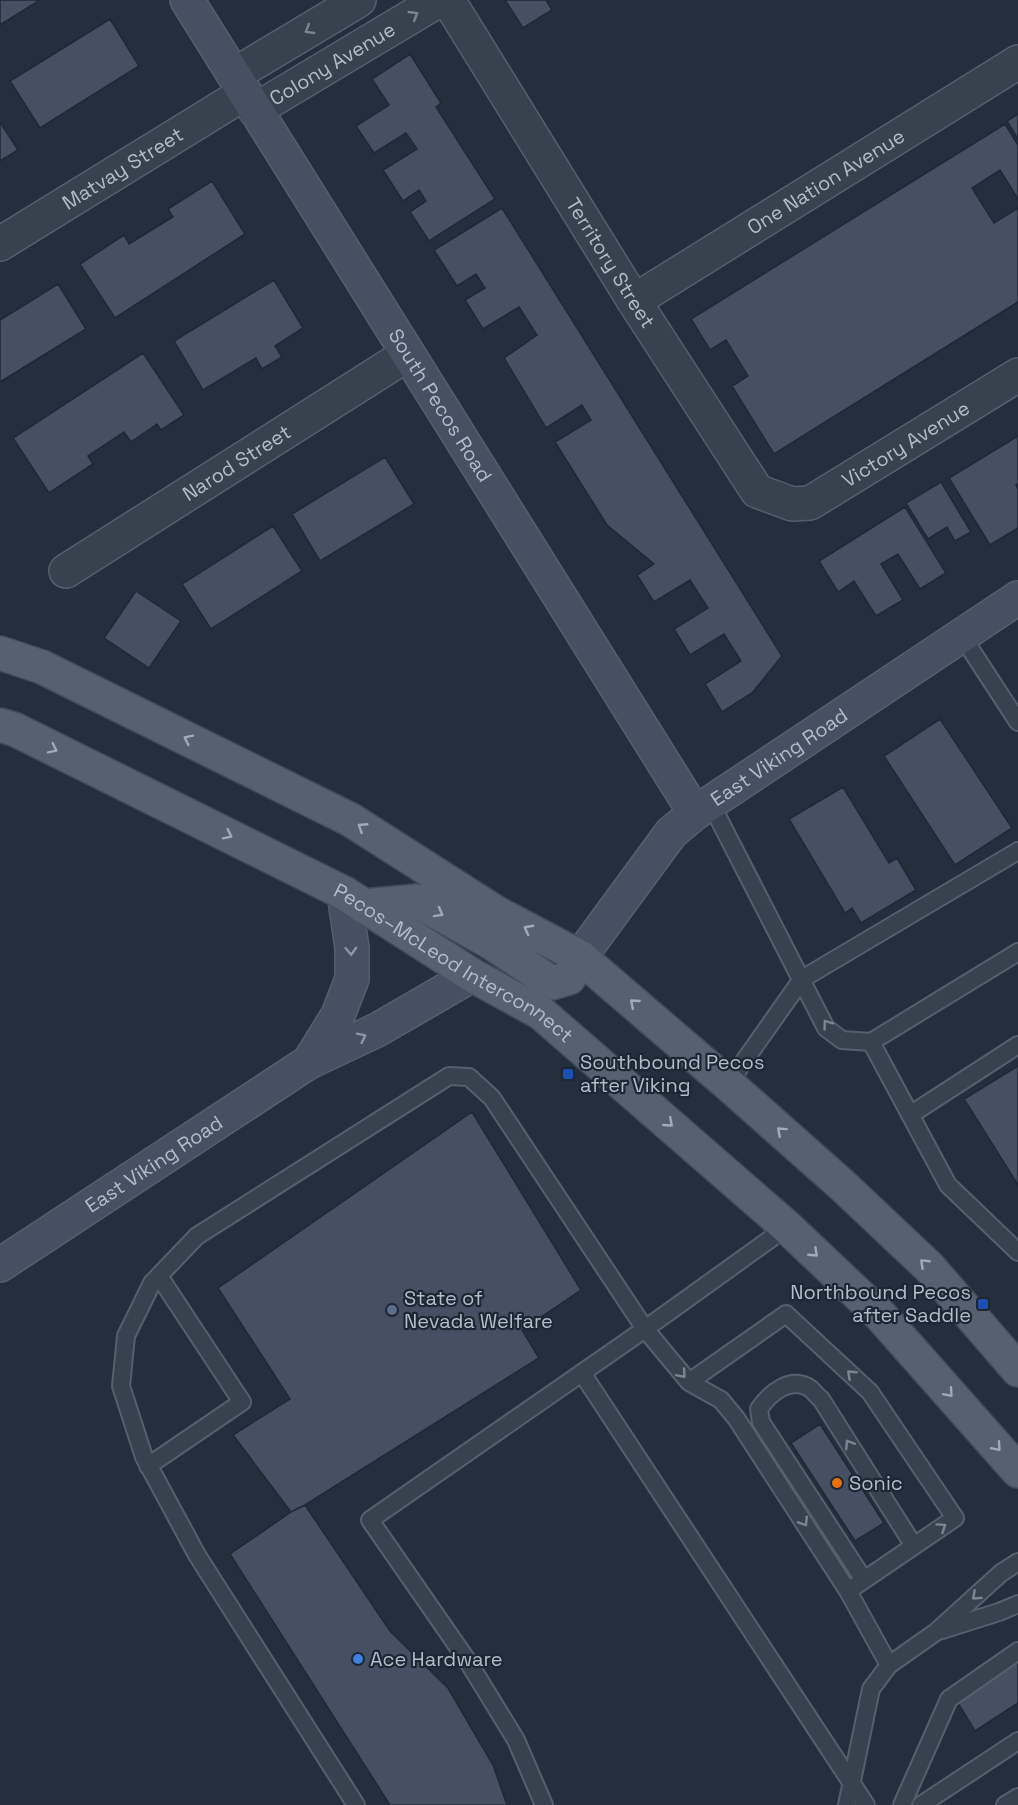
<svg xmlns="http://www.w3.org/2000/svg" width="1018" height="1805" viewBox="0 0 1018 1805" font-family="'Space Grotesk',sans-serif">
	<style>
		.building { fill: #455162; stroke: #1f2835; stroke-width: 1.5 }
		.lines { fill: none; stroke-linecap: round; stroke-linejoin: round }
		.lane-casing { stroke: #565f6c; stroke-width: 20 }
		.street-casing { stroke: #565f6c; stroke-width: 36 }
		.secondary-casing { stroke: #565f6c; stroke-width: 36 }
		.primary-casing { stroke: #414a57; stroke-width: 36 }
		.lane { stroke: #38414e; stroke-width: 16 }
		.street { stroke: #38414e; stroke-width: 33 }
		.secondary { stroke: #465061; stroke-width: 33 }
		.primary { stroke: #56606e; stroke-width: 33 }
		.oneway { stroke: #7c8592 }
		.oneway2 { stroke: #a1aab7 }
		.oneway3 { stroke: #8e96a5 }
		.transit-dot { fill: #1a4fb4; stroke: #1d2633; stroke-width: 2 }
		.service-dot { fill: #5c6f8a; stroke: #1d2633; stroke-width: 2 }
		.food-dot { fill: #e8710a; stroke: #1d2633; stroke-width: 2 }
		.shop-dot { fill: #3f7fe0; stroke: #1d2633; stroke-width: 2 }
		.labels { text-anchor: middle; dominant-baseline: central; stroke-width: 4.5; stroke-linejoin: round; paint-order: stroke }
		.street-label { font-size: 20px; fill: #b4bcc9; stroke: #1d2633 }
		.poi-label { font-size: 20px; fill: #b4bcc9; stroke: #1d2633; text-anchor: start }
	</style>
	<rect width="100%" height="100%" fill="#242f3e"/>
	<path class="building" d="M0,0H40L0,25Z
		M505,0H546L552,10L523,28Z
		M110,19L139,66L40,128L10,81Z
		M410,54L441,103L436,107L495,199L429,241L410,212L426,201L419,190L403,201L383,170L417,149L406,133L374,153L356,126L389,105L372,79Z
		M1018,114V139L1007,121Z
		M0,122L18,150L0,161Z
		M1005,124L1018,145V199L1000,170L972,188L994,223L1018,208V302L774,454L732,386L748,376L726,340L710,350L691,319Z
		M212,181L245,234L115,318L80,264L124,235L129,244L173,217L168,209Z
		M502,208L782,656L752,693L722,712L705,684L741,661L724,634L690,655L674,629L708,608L690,580L654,602L637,575L654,564L607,525L555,442L591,420L582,405L546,428L504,358L537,335L519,307L483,329L465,300L485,288L476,274L457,286L434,250Z
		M274,280L303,328L275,346L282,357L262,369L256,358L203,390L174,341Z
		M58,284L86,329L0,382V320Z
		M143,353L184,415L161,430L157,424L131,442L124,432L88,456L93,464L49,493L13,438Z
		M1018,436V483L1016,485L1018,489V528L990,545L949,478Z
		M385,457L414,504L320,561L292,514Z
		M941,482L971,532L955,541L947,527L928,539L906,503Z
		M905,507L946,573L920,589L898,554L881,564L903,600L876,616L854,581L838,592L819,561Z
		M273,526L302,571L211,629L182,584Z
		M136,591L181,621L149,668L104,638Z
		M940,719L1012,828L955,865L884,756Z
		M843,787L889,863L897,858L916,890L861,923L852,908L845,913L789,819Z
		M1018,1066V1185L964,1099Z
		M472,1112L581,1290L522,1330L539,1358L305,1505L291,1512L233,1435L290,1399L218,1288Z
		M820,1424L884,1523L855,1541L791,1443Z
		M305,1505L390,1631L448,1688L493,1765L507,1805H390L230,1554L291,1512Z
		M1018,1661V1703L975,1731L958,1703Z"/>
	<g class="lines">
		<g class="lane-casing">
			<path id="lane" d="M962,636L1018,722
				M710,802L826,1028L842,1040L871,1042L1018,952
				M871,1042L948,1185L1018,1252
				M728,1084L802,979L1018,851
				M910,1115L1018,1045
				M582,1373L866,1805
				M148,1466L242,1402L159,1276
				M864,1580L761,1422L759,1409C770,1393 791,1375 811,1389C814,1392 817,1396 821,1399L914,1546
				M848,1591L889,1665
				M942,1630L999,1612L1018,1604
				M356,1805L197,1555L144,1457L121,1386L126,1336L152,1283L197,1236L449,1076L469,1077L492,1098L645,1329L689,1382L721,1400L736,1418L848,1591L955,1518L870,1392L786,1314L689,1382
				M544,1805L516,1740L467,1660L370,1520L645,1329L787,1227
				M847,1805L871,1689L889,1665L936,1632L1001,1573L1018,1562
				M902,1805L949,1699L1018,1651
				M921,1805L1018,1741
				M1005,1805L1018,1797"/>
		</g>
		<g class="street-casing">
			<g id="street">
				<path id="s1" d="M448,0L634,301L757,491L792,504L810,503L1018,375"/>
				<path d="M234,75L359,0"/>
				<path id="s2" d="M255,110L439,0"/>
				<path id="s3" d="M0,244L245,93"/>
				<path id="s4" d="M634,301L1018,62"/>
				<path id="s5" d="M66,571L408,354"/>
			</g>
		</g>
		<g class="secondary-casing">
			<g id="secondary">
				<path id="s6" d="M187,0L695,813"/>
				<path id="s7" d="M580,957L671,833L695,813L1018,598"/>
				<path d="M309,1062L338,1015L352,979V948L344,893"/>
				<path id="s8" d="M0,1265L309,1062L377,1030L472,975"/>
			</g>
		</g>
		<g class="primary-casing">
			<g id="primary">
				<path d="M0,653L42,667L351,820L495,912L580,957L728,1084L842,1185L929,1267L1018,1370"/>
				<path id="s9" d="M0,725L16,730L344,893L472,975L541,1013L787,1227L880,1315L1018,1471"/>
				<path d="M363,906L417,901L490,942L552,983L569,978L580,957"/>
			</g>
		</g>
		<use href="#lane" class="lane"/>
		<use href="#street" class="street"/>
		<use href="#secondary" class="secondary"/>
		<use href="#primary" class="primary"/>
	</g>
	<defs><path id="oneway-chevron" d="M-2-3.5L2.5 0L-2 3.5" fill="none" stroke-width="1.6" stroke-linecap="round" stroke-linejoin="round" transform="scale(1.5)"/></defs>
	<g class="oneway">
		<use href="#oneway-chevron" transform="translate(414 15) rotate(-31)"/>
		<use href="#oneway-chevron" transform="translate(309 30) rotate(149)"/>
		<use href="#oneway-chevron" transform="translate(827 1024) rotate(-126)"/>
		<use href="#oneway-chevron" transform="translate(682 1374) rotate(50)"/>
		<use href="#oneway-chevron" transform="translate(851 1374) rotate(-137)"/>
		<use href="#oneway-chevron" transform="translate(849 1444) rotate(-122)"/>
		<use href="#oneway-chevron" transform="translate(804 1522) rotate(57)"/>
		<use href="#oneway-chevron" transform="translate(942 1527) rotate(-34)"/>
		<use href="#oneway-chevron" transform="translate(976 1596) rotate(138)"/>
	</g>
	<g class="oneway2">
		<use href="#oneway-chevron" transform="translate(188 739) rotate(-154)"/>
		<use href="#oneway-chevron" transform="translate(53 749) rotate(26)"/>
		<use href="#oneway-chevron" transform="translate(362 827) rotate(-147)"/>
		<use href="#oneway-chevron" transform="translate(228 835) rotate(26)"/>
		<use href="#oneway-chevron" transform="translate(439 913) rotate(29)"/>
		<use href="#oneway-chevron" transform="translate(528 929) rotate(-152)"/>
		<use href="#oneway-chevron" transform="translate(634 1003) rotate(-139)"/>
		<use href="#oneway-chevron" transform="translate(669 1123) rotate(41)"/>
		<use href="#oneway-chevron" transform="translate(781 1131) rotate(-138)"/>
		<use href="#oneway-chevron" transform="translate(814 1253) rotate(43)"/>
		<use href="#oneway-chevron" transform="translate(924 1263) rotate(-136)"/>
		<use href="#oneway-chevron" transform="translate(949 1393) rotate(49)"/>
		<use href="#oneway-chevron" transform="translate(997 1447) rotate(49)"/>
	</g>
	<g class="oneway3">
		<use href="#oneway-chevron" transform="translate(351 951) rotate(87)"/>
		<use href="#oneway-chevron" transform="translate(362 1037) rotate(-26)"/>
	</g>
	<g class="transit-dot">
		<rect x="562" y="1068" width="12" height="12" rx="3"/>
		<rect x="977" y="1298" width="12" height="12" rx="3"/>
	</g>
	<circle class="service-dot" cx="392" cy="1310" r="6"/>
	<circle class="food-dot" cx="837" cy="1483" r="6"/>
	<circle class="shop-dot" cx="358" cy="1659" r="6"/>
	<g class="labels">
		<g class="street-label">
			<text stroke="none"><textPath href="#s2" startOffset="90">Colony Avenue</textPath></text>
			<text stroke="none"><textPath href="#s3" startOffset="144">Matvay Street</textPath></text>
			<text stroke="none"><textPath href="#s4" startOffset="226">One Nation Avenue</textPath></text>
			<text stroke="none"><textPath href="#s1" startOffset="309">Territory Street</textPath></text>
			<text stroke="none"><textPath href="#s6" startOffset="478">South Pecos Road</textPath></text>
			<text stroke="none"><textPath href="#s1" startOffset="748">Victory Avenue</textPath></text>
			<text stroke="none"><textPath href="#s5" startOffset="202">Narod Street</textPath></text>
			<text stroke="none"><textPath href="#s7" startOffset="286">East Viking Road</textPath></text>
			<text stroke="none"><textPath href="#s9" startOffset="513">Pecos–McLeod Interconnect</textPath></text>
			<text stroke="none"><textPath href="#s8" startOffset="184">East Viking Road</textPath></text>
		</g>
		<g class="poi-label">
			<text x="580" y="1062">Southbound Pecos<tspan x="580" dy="23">after Viking</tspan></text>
			<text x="971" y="1292" text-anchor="end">Northbound Pecos<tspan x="971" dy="23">after Saddle</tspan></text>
			<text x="404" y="1298">State of<tspan x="404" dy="23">Nevada Welfare</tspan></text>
			<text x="849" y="1483">Sonic</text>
			<text x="370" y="1659">Ace Hardware</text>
		</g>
	</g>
</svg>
